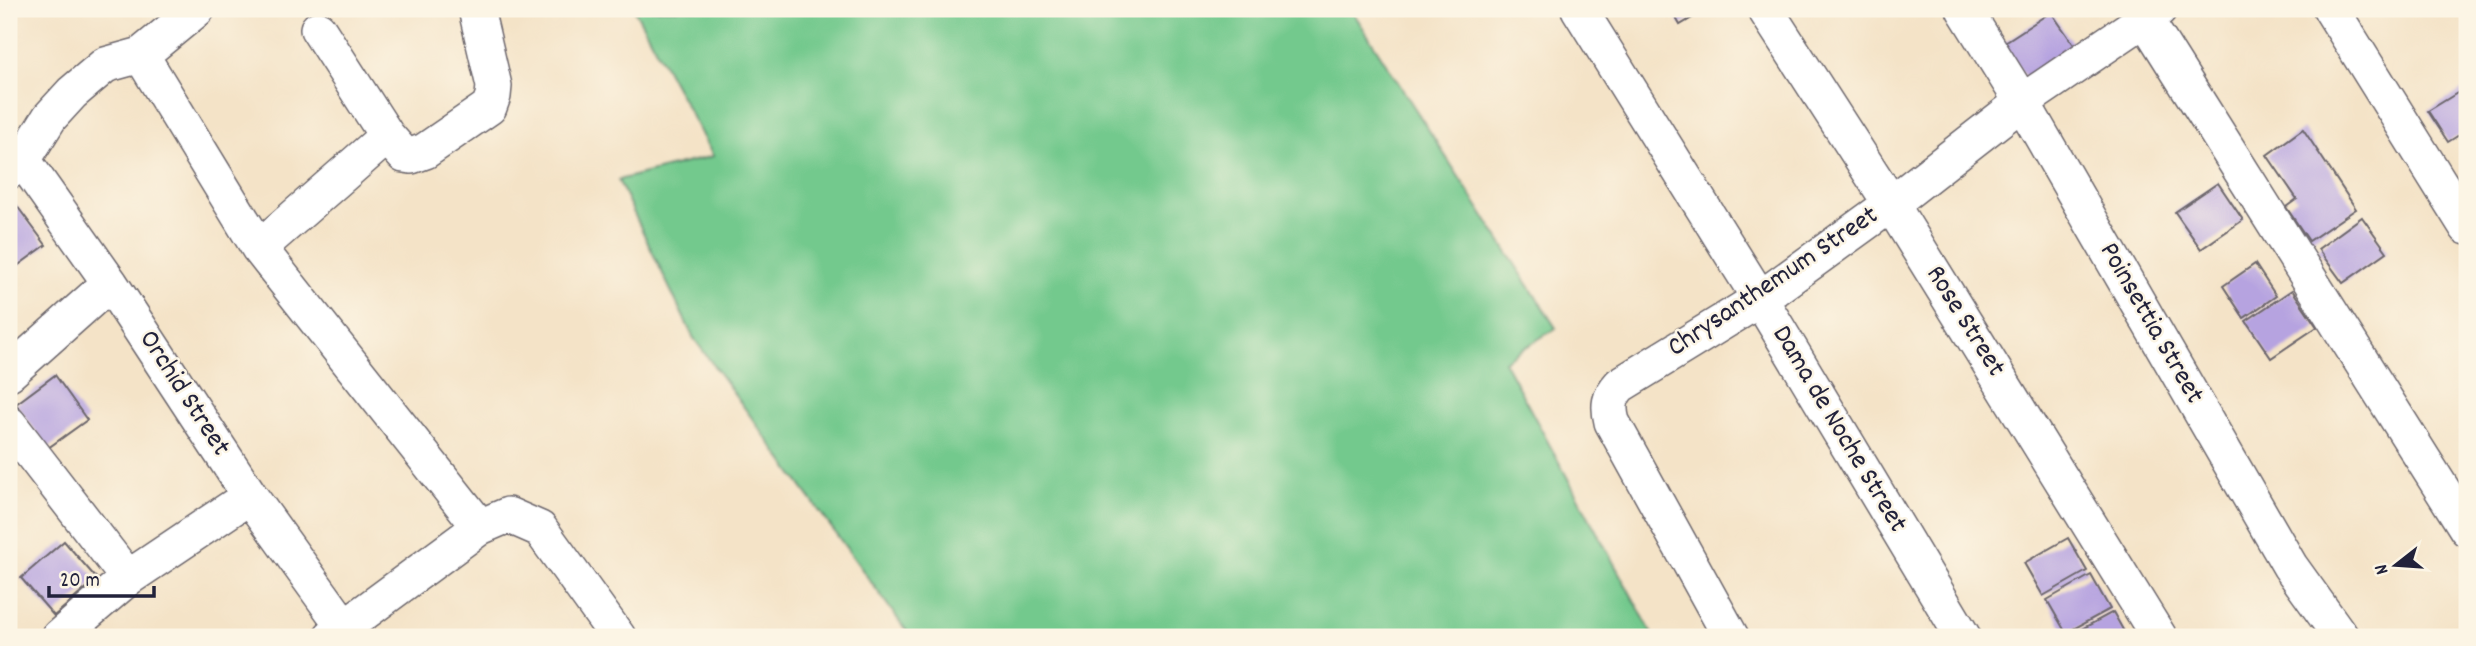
<svg xmlns="http://www.w3.org/2000/svg" width="2476" height="646" viewBox="0 0 2476 646" font-family="Dekko,sans-serif">
	<style>
		.grass { fill: #73c98d; stroke: #4a7664; stroke-width: 2 }
		.building { fill: #b6a3e0 }
		.lines { fill: none; stroke-linecap: round; stroke-linejoin: round }
		.minor-casing { stroke: #6c666c; stroke-width: 38 }
		.minor { stroke: #fff; stroke-width: 35 }
		.labels { text-anchor: middle; dominant-baseline: central; stroke-width: 5; stroke-linejoin: round; paint-order: stroke }
		.street-label { font-size: 28px; fill: #22223b; stroke: #fcf5e5 }
	</style>
	<rect width="100%" height="100%" fill="#fcf5e5"/>
	<filter id="ink" filterUnits="userSpaceOnUse"><feTurbulence type="fractalNoise" baseFrequency=".0143" numOctaves="2"/><feDisplacementMap in="SourceGraphic" scale="14" xChannelSelector="R" yChannelSelector="G"/><feConvolveMatrix kernelMatrix="1 2 1 2 8 2 1 2 1" color-interpolation-filters="sRGB"/></filter>
	<filter id="wash" filterUnits="userSpaceOnUse"><feTurbulence type="fractalNoise" baseFrequency=".00686" numOctaves="4" result="noise"/><feDisplacementMap in="SourceGraphic" scale="28" xChannelSelector="R" yChannelSelector="G"/><feGaussianBlur stdDeviation="1.57" result="paint"/><feColorMatrix in="noise" values="0 0 0 0 0 0 0 0 0 0 0 0 0 0 0 0 0 1.4 0 .05"/><feComposite in="paint" operator="in"/></filter>
	<g filter="url(#wash)">
		<rect width="100%" height="100%" fill="#f4e3c7"/>
		<path class="grass" d="M634,9H1351L1556,328L1504,361L1654,637H911L693,337L618,180L713,156Z"/>
		<g id="blocks">
			<path class="building" d="M1671,9H1707L1680,25Z
				M2051,12L2074,45L2026,78L2002,44Z
				M2467,87V130L2448,142L2428,111Z
				M2303,129L2356,209L2309,241L2286,207L2297,199L2267,155Z
				M2218,183L2243,220L2201,249L2175,212Z
				M14,202L46,245L9,272V206Z
				M2362,217L2387,252L2343,283L2318,249Z
				M2255,264L2276,296L2244,318L2223,286Z
				M2292,290L2317,327L2271,358L2246,321Z
				M55,375L87,420L48,448L16,404Z
				M2068,538L2087,571L2043,596L2024,563Z
				M64,541L97,579L54,616L21,578Z
				M2091,575L2110,609L2066,633L2047,600Z
				M2113,612L2127,637H2067Z"/>
		</g>
	</g>
	<g filter="url(#ink)">
		<use href="#blocks" fill-opacity="0" stroke="#6c666c" stroke-width="2"/>
		<g class="lines">
			<g class="minor-casing">
				<path id="minor" d="M1579,9L1760,299L1963,637
					M1765,9L1891,204L2159,637
					M1964,9L2022,102L2290,566L2341,637
					M2139,9L2467,529
					M2331,9L2467,227
					M318,29L387,136L404,155L411,156L425,151L489,107L493,96L494,86L476,9
					M141,55L259,248L480,527
					M23,160L110,283L250,496L345,628
					M9,171L23,160L50,117L72,93L105,65L141,55L197,9
					M259,248L387,136
					M9,373L110,283
					M9,424L128,578
					M59,637L128,578L250,496
					M331,637L480,527L508,515L540,529L618,637
					M1731,637L1612,422C1608,406 1609,397 1620,385L1760,299L1891,204L2022,102L2159,9"/>
			</g>
			<use href="#minor" class="minor"/>
		</g>
	</g>
	<g class="labels">
		<g class="street-label">
			<text transform="translate(1774 283) rotate(-34)">Chrysanthemum Street</text>
			<text transform="translate(1964 322) rotate(58)">Rose Street</text>
			<text transform="translate(2150 324) rotate(60)">Poinsettia Street</text>
			<text transform="translate(183 394) rotate(57)">Orchid Street</text>
			<text transform="translate(1838 430) rotate(59)">Dama de Noche Street</text>
		</g>
	</g>
	<rect width="2476" height="646" fill="none" stroke="#fcf5e5" stroke-width="35"/>
	<g transform="translate(2396 565) rotate(253)" stroke="#fcf5e5" stroke-width="5" paint-order="stroke">
	<path d="M0-5L12 26L0 18L-12 26Z" fill="#22223b"/>
	<text y="-10" font-size="19" font-weight="bold" text-anchor="middle" fill="#22223b">N</text>
	</g>
	<path d="M49 586v10h105v-10" fill="none" stroke="#22223b" stroke-width="3.5"/>
	<text x="60" y="586" font-size="21" fill="#22223b" stroke="#fcf5e5" stroke-width="5" paint-order="stroke">20 m</text>
</svg>
